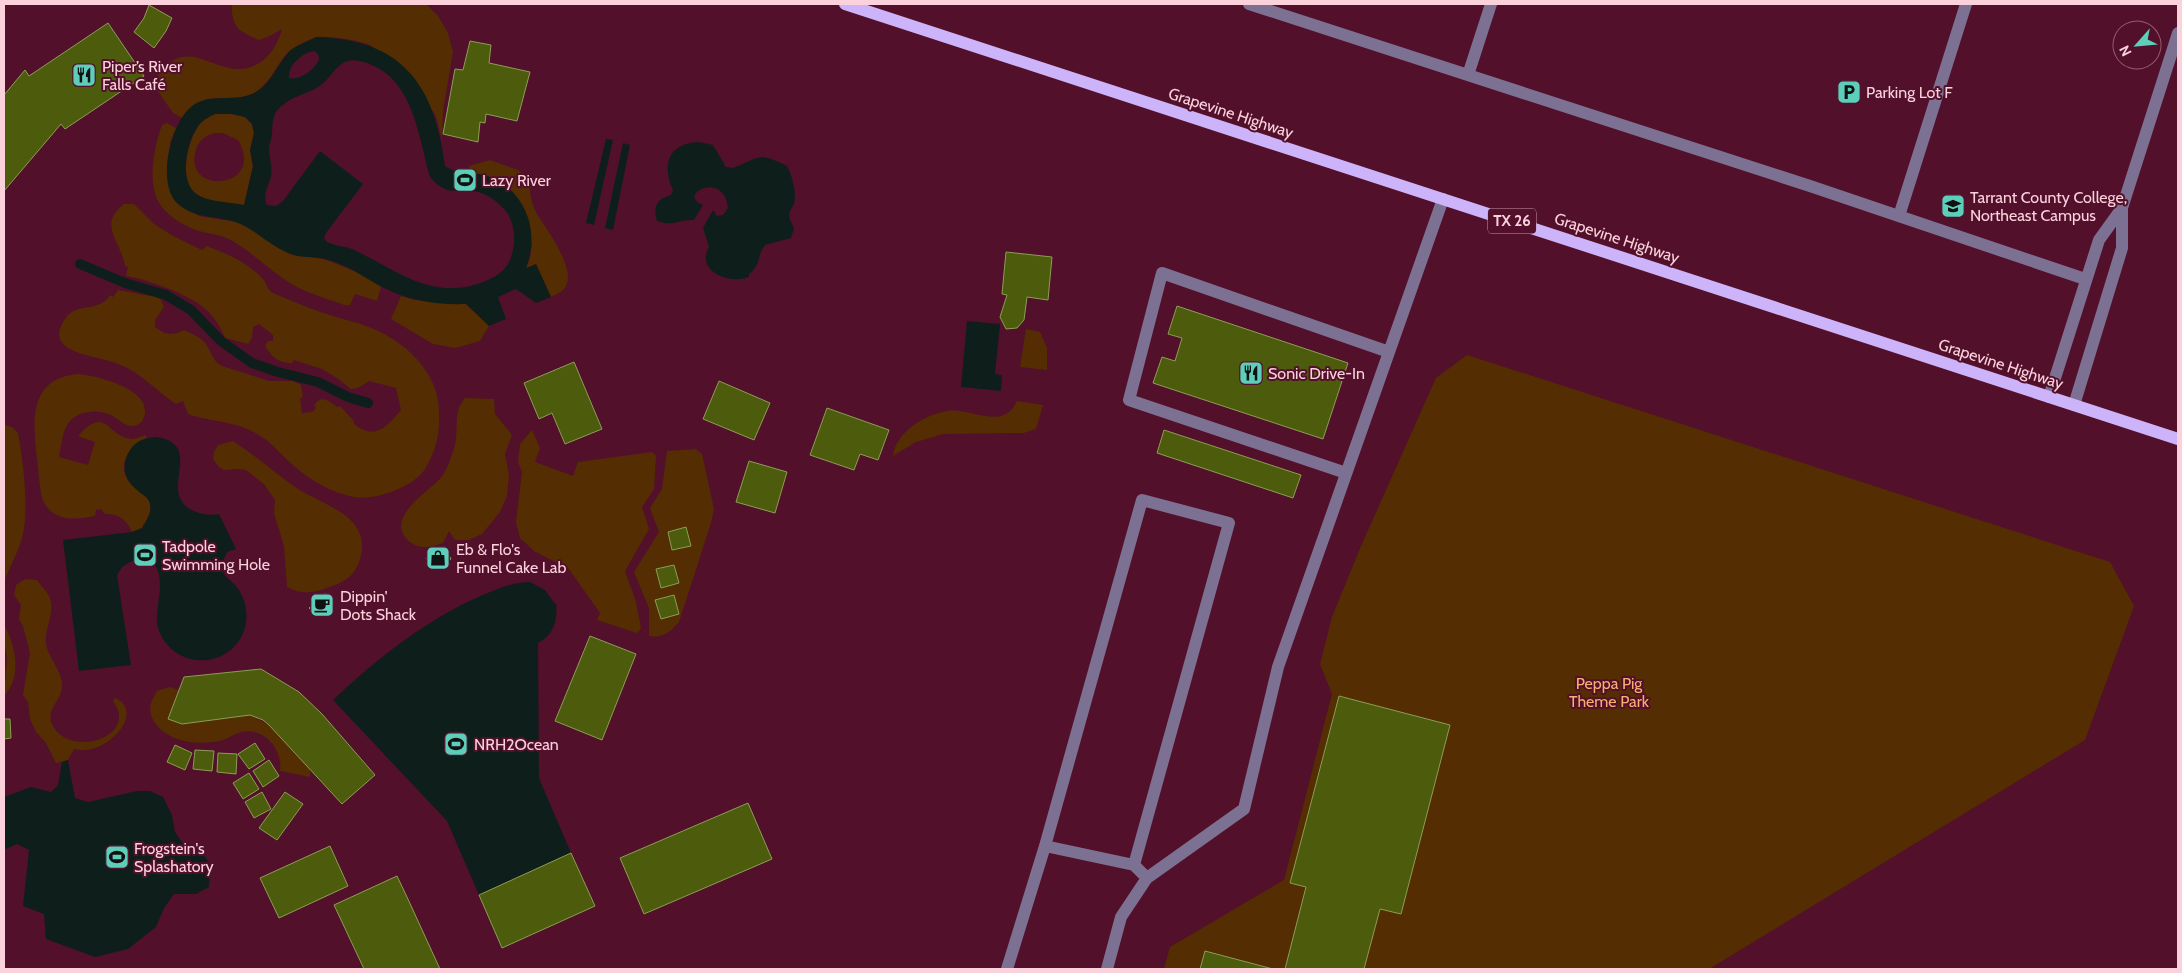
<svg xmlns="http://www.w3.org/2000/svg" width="2182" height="973" viewBox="0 0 2182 973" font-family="Cabin,sans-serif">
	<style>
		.green { fill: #552d02; fill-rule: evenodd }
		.water { fill: #0e1f1b; fill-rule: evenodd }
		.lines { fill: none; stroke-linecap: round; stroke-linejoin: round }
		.stream { stroke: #0e1f1b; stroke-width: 10 }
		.building { fill: #4c5b0c; stroke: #8c9e55 }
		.minor { stroke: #7d7193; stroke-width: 12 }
		.major { stroke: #cdb4fa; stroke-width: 12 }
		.labels { text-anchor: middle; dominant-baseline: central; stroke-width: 4; stroke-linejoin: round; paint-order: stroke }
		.shield { fill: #52102b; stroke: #c897a7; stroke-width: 1 }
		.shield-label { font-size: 15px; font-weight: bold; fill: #fbd1dc }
		.poi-label { font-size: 16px; fill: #fbd1dc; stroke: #52102b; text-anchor: start }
		.street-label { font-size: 16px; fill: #fbd1dc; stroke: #52102b }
		.park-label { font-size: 16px; fill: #f9af70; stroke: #52102b }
	</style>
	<rect width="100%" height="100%" fill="#52102b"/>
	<path class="green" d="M232,4H426L438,16L448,33L453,52L443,111L442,140C440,132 438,122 435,114C432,108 376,48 370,45C356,40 333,36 318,37C312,38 302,43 297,46C278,55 274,82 254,93C228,106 204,86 182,118L173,113L153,84C155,78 158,75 162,71C183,44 203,62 229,68C257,74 276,53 282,29L270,36L259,40C239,31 231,28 232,4Z
		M215,114H232L245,117L252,124L254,133L250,150L253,166L244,205C230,202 206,203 195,193C179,180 187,143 197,128C201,121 208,117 215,114ZM214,133H223L238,140C266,188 187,196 195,154C197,142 203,137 214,133Z
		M167,123L176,128L170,143L168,178L198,216L237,222L253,229L276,246L293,255L324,259L362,274L381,287L377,301L355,294L350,305H344C323,297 299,291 281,277C263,264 249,250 229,239C220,235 212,234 203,232C189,229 170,218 161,206C146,185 154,147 162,125Z
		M490,160L518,170L530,180C529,192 531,203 537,214C546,229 582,275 562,291C559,293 554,295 551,297L536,264L526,269L530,258L532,244L512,191L490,177L469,173V166Z
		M124,204H134L154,224L173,236L202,250L207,246C227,254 247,262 262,278C267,283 267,290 273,293C292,301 310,309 330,315C341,319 354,321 366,326C403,339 439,371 439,412C440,434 436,451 425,469C414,487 374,501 354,497C332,493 310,480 294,466C281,455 272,442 257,434C237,421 210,422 188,414L183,401L176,404C161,394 148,381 133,371C126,367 116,363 109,361C89,355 43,351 65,319C74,305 89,310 102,303C105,302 108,298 110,295L113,297L118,290L150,296L154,294L161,300L164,307L155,320V327C165,335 172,336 184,330C191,333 200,337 205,343C212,352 212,361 222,366L269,381H293L301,385L303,397L300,398L302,413L313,412L316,407L314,406C320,394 329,400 337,407L340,406L354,421L353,423C374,441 386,428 401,410L396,388L369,381L358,388L351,389L337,378L322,369L294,360L292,363C278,363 273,358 265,346L268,341H273V335L259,324L253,327L252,338L248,344L225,338C214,309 194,299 167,288C153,283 141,278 126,276L128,267L125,266C121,241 97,225 124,204Z
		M401,296L415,300L466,304L489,326L480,341L455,348L433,344L391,319Z
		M1026,329L1040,332L1047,348V370L1020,367Z
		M1467,355L2110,562L2134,606L2085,740L1709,969H1164L1170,947L1284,880L1332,694L1320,664L1332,617L1361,546L1436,378Z
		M77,374C95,375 148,388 145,413C144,418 142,423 137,425C127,429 120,420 113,416C98,408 74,410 66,427C62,436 61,447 59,457L88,465L95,442L78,436C107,404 107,437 131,439C136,439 142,436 146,435V438C140,440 136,445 131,450C127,455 124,461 124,467C124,488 145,488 150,503C152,513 146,521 142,528L132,532C127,520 118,513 105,514L101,509L96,510L95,516C74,520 54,522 43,501C39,487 39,473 37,459C33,422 28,379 77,374Z
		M465,398L494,399L495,414L512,435L505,454L509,475L507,496L500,512L482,534L469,540H455L449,531L443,543C432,547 420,550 410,542C381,517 432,491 443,475C446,470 449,463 451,457C460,439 454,423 459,408C460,405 463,401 465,398Z
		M1017,401L1043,405L1036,429L1024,433L943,434L916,442L893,456C896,432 924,415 947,411C964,408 984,420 1001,416C1010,413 1013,409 1017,401Z
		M4,425L12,427L18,433C23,460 29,508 23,534C19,551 10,566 4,582Z
		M532,430L540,448L535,462L573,476L578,462L652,452L656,456L654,489L642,507L649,529L625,571L636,602L641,628L637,633L597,620L600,613L569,569L534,551L520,538L516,522L522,472L518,462L520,444Z
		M233,441C255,455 274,472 295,487C321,505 373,515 360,559C356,573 348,580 335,585C319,592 303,596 287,587L284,546L274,513L275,500L264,484L246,470L237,469L224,470L218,466L213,459L214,452L218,445Z
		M696,449L702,454L714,509L711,523L679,622C669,633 663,638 649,636V608L634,572L659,532L650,508L662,489L667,451Z
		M25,579L37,580C41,586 48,592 50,599C55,614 44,629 46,644C49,660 63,671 62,687C61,702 44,710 53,726C68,754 120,742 119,716C119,710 116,706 113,701L115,698C147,712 106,758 74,749L68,760L56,763L46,743L36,732L30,719L28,702L23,695L30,653L23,626L19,619L21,605L14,595L16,585Z
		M4,624C15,646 23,675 4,696L7,657L4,642Z
		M170,687L179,690L168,719L182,724L250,715L269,725L310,768V777L280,771C283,749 264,727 241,732C234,734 229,738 223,740C201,746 169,743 155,723C147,711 150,703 157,691Z"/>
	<path class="water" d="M316,37C402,39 435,85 445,166C460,176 474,170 490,177C527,192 540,233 526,268L536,264L551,297L536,303L516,289L498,297L506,319L489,326L466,304C437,305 408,301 382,287C363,277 345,263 324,259C314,256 304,258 294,255C273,249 258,231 238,223C218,215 196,220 178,204C156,185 170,124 191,107C210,91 235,104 256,92C271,83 276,67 287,54C294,45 306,43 316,37ZM314,51L318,54L319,59C316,69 299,81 289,78C288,65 302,53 314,51ZM353,60C412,68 417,130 430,177C448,198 457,188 478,192C490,195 502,205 508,214C516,228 516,247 509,262C504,272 494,278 483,282C431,302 396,269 352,249C344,246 335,246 327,242L324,238L326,233L363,184L320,151L283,201L276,206L267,205C262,194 269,186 271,176C273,166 269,158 269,149C269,144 272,139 272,134C273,122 272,112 284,104C295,95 309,94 321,85C333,76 336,62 353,60ZM215,114H232L245,117L252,124L254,133L250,150L253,166L244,205C230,202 206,202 195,193C179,179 187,143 197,128C201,121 208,117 215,114Z
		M606,139L613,140L594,225L586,223Z
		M699,142L713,145L726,167L733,168C760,158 757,151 787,166C792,176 795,187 795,198C794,213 783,208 794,228L791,238L765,245C757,255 761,266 749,274V277C730,285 695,271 709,247L703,228L713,210L717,216L723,215L728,208C727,201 725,194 719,190C710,184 697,188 694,197L697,202L703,205L694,220C678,219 675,227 657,221C653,207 656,199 671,195L673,190C661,164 669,143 699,142Z
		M623,143L630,145L613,230L605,228Z
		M967,321L1000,324L995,374L1002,375L1001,391L961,387Z
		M156,437C192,442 177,468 178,489C179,510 202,517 219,514L236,549L227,552C225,557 222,562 222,567C222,574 227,577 232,582C245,593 250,615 244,631C231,666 183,671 163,639C160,634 157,626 157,621C156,600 172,560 138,558L123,566L117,575L131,665L79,671L63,540L132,532L142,528C146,521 152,513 150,504C148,496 142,495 137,490C123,479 121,464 130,450C136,440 146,438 156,437Z
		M530,582L545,590L555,604L556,603C558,620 554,635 538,643L539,778L571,853L479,895L447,821L333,700C379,657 430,616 490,592C502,587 516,582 530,582Z
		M68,760L75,798L88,802L137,791H150L163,797L172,815L175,832L182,842L198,847L210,864L209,887L196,894H174L164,908L156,927L128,949L95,957L46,939L44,914L23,906L29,850L17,844L4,850V797L31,787L51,792L58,785L62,762Z"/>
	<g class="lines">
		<path class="stream" d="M80,264L125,283L166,295L191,310L221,341L252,363L278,372L318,382L348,397L368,403"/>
	</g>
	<path class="building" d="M149,5L172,18L166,31L154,48L134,32L144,18Z
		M108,23L144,76L65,129L61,124L4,191V95L25,70L29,76Z
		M470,41L491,45L489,63L530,72L517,121L486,114L485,123L480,122L478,142L443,134L455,69L463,70Z
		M1006,252L1052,257L1048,300L1027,297L1024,320L1017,328L1006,329L1000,317L1007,295L1002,294Z
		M1177,306L1348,363L1323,439L1153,383L1162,357L1175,361L1182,338L1168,334Z
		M574,362L602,429L565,444L552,413L539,419L524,383Z
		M719,381L770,403L754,440L703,419Z
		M827,408L889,430L878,460L860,454L854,470L810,455Z
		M1164,430L1301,475L1293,498L1157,453Z
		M749,461L787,472L775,513L736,502Z
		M686,527L691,546L672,550L668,532Z
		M445,548L451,559L431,569L426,558Z
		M674,565L679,583L661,588L656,569Z
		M325,593L334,603L319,617L309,608Z
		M674,595L679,614L661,619L655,600Z
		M590,636L636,654L602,740L555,721Z
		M261,669L299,692L322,714L375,775L342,804L269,725L263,720L250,715L182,724L168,719L184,677Z
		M1339,696L1450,725L1401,914L1380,909L1364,969H1285L1306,887L1290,883Z
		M4,719H10L11,738L4,739Z
		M255,743L265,759L249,769L238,754Z
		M175,745L192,753L185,770L167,762Z
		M195,750L214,751L212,771L193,769Z
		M218,753L237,754L236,774L217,772Z
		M269,760L279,776L263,787L253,771Z
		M249,773L259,789L243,799L233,783Z
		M262,792L271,809L254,818L245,802Z
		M285,792L303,804L277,840L259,828Z
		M748,803L772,859L644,914L620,858Z
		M330,846L348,886L279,918L260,878Z
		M571,853L595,906L502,948L479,895Z
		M397,876L407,897L440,969H364L334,905Z
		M1205,951L1273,969H1200Z"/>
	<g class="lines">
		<path class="minor" d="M1249,4L1810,186L2085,279
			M1468,75L1491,4
			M1899,216L1966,4
			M2049,397L2099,240L2122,208
			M2074,405L2122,248V208L2178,33
			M1346,473L1129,400L1162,273L1389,352
			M1045,846L1134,865L1147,878
			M1007,969L1045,846L1142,500L1229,523L1134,865
			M1107,969L1121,917L1147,878L1244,809L1278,667L1443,199"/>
		<path class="major" d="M845,4L2178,439"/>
	</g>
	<defs>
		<g id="restaurant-square" transform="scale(1.25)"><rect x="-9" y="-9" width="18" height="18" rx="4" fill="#5cceba" stroke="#52102b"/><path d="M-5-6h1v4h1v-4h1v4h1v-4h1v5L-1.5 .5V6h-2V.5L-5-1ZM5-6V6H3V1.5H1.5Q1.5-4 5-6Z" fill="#111"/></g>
		<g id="parking-square" transform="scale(1.25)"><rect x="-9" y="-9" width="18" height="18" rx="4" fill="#5cceba" stroke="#52102b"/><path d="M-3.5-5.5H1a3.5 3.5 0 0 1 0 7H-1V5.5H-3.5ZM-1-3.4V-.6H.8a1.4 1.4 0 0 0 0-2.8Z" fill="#111"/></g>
		<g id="stadium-square" transform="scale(1.25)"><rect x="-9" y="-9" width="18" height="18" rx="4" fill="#5cceba" stroke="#52102b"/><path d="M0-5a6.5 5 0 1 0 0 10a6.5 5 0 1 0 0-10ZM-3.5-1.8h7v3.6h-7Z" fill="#111"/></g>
		<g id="university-square" transform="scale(1.25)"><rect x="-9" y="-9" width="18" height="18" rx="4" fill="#5cceba" stroke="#52102b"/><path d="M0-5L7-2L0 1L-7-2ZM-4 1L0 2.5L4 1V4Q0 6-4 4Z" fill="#111"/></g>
		<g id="shop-square" transform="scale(1.25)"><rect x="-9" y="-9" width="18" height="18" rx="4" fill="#5cceba" stroke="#52102b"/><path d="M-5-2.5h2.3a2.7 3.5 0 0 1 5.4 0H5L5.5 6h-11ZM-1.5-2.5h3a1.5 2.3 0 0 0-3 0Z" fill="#111"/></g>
		<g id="cafe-square" transform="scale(1.25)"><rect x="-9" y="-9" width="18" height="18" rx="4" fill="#5cceba" stroke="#52102b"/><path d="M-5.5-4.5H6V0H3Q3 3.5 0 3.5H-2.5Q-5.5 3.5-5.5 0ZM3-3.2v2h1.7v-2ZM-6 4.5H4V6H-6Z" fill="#111"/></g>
	</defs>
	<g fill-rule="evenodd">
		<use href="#restaurant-square" x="84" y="75"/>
		<use href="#parking-square" x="1849" y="92"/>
		<use href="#stadium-square" x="465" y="180"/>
		<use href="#university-square" x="1953" y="206"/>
		<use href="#restaurant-square" x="1251" y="373"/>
		<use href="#stadium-square" x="145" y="555"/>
		<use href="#shop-square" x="438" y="558"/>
		<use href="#cafe-square" x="322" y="605"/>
		<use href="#stadium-square" x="456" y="744"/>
		<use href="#stadium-square" x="117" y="857"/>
	</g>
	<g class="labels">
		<rect class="shield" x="1488" y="208.5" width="48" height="25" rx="4"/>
		<g class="shield-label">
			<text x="1512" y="221">TX 26</text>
		</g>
		<g class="poi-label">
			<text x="102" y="66">Piper’s River<tspan x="102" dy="18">Falls Café</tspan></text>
			<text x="1866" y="92">Parking Lot F</text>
			<text x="482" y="180">Lazy River</text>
			<text x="1970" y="197">Tarrant County College,<tspan x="1970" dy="18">Northeast Campus</tspan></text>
			<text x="1268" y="373">Sonic Drive-In</text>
			<text x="162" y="546">Tadpole<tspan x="162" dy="18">Swimming Hole</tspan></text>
			<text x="456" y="549">Eb &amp; Flo's<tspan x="456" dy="18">Funnel Cake Lab</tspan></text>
			<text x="340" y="596">Dippin'<tspan x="340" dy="18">Dots Shack</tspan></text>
			<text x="474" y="744">NRH2Ocean</text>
			<text x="134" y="848">Frogstein's<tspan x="134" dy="18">Splashatory</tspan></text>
		</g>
		<g class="street-label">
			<text transform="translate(1231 113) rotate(18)">Grapevine Highway</text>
			<text transform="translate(1617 238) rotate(18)">Grapevine Highway</text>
			<text transform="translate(2001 364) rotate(18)">Grapevine Highway</text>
		</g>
		<g class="park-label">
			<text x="1609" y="683">Peppa Pig<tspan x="1609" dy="18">Theme Park</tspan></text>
		</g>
	</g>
	<rect width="2182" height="973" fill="none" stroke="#fbd1dc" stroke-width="10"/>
	<g transform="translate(2137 45) rotate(243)"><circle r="24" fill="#52102b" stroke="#965d72"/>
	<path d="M0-4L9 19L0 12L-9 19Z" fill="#5cceba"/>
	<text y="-8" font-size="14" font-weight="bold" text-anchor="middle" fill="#fbd1dc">N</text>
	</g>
</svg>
